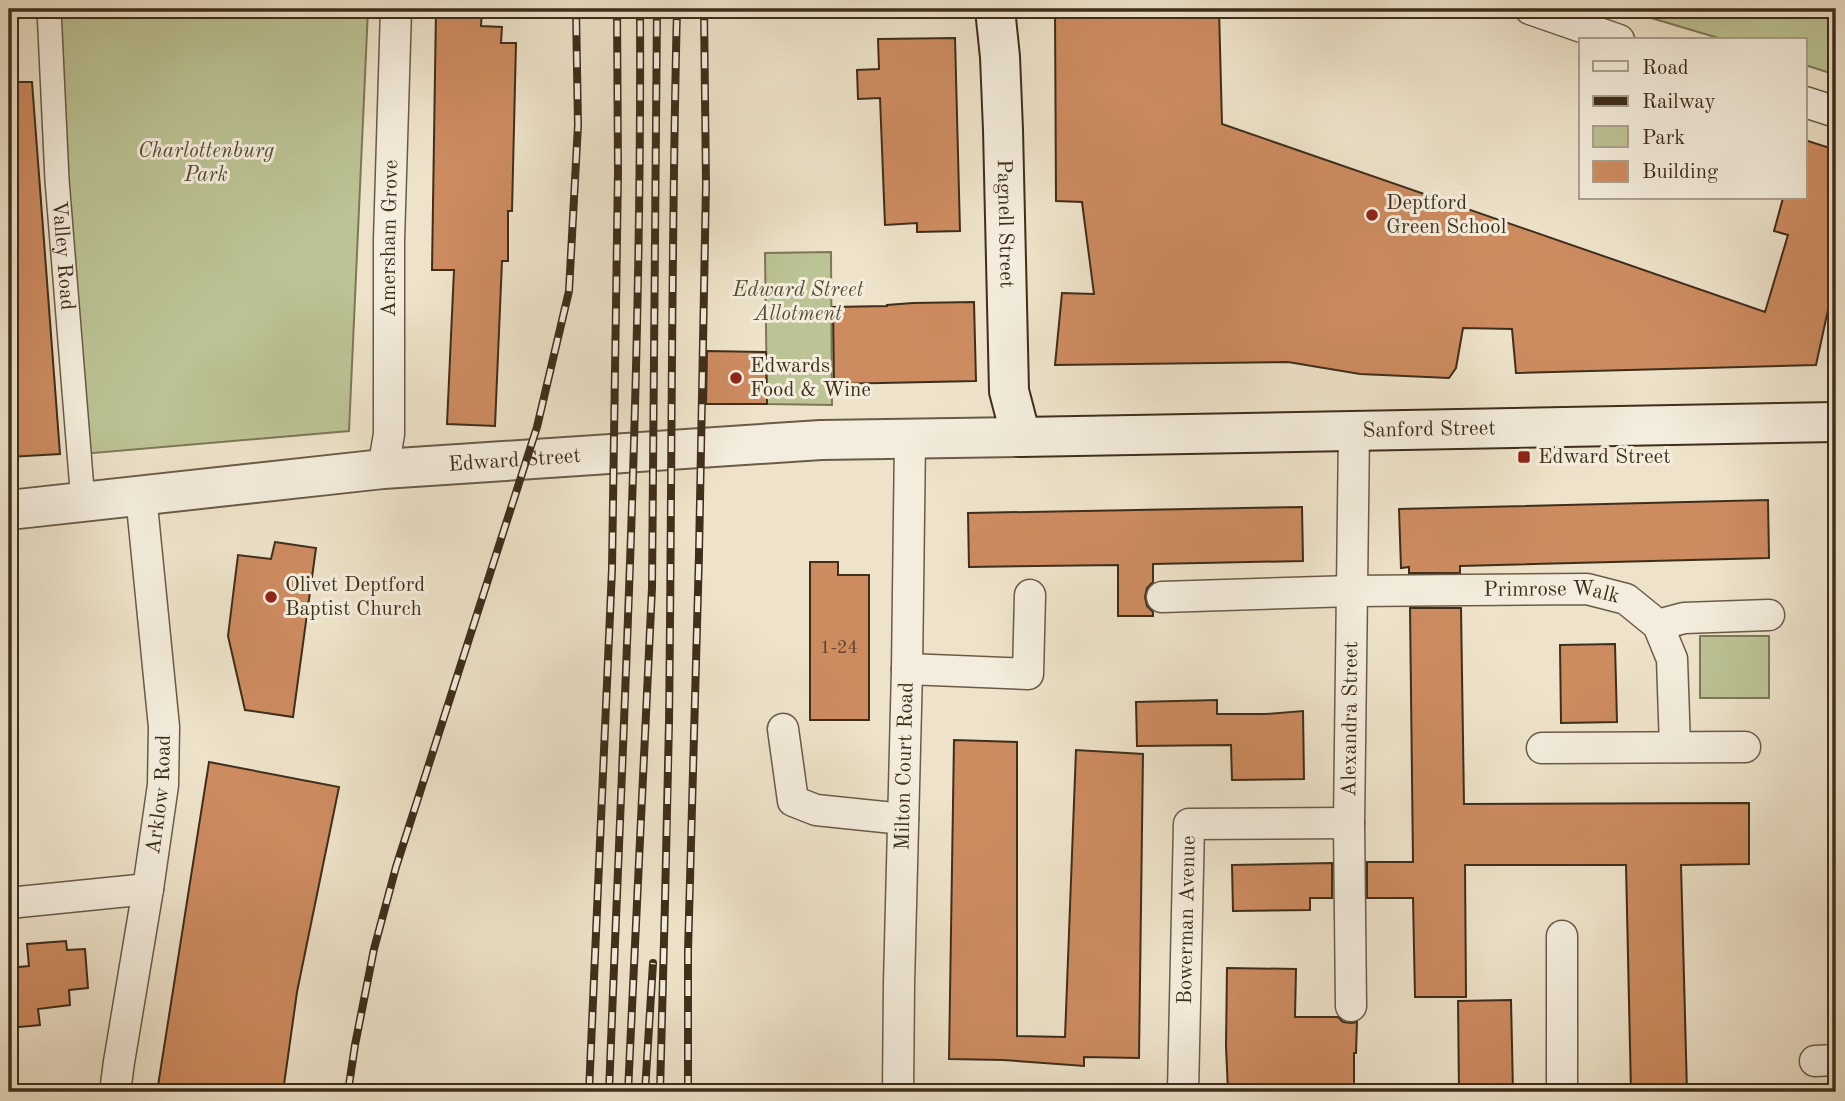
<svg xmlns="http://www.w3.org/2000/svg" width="1845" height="1101" viewBox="0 0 1845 1101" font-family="'Old Standard TT',serif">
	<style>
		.green { fill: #bcc394; stroke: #7d7858; stroke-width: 2 }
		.building { fill: #cd8b60; stroke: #3e2e1b; stroke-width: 2 }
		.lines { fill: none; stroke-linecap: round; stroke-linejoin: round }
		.pedestrian-casing { stroke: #6a5b47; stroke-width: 26 }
		.minor-casing { stroke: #6a5b47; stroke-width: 33 }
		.tertiary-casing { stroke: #6a5b47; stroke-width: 42 }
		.secondary-casing { stroke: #3e2e1b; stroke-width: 42 }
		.pedestrian { stroke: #f4eddd; stroke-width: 23 }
		.minor { stroke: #f4eddd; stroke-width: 30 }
		.tertiary { stroke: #f4eddd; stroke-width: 38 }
		.secondary { stroke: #f4eddd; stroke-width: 38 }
		.rail-casing { stroke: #3e2e1b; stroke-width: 8 }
		.rail { stroke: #f4eddd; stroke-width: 5; stroke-dasharray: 16; stroke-linecap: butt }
		.poi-dot { fill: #8f2418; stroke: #f4eddd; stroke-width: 2.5 }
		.labels { text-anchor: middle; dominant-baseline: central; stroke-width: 6; stroke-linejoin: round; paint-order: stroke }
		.number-label { font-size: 18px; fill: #62452c }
		.park-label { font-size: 21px; font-style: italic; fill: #574c33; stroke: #f4eddd }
		.poi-label { font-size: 21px; fill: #3e2e1b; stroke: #f4eddd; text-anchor: start }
		.street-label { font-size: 21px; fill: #3e2e1b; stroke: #f4eddd }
	</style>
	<rect width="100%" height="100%" fill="#eee3ca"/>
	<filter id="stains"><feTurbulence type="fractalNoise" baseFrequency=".00286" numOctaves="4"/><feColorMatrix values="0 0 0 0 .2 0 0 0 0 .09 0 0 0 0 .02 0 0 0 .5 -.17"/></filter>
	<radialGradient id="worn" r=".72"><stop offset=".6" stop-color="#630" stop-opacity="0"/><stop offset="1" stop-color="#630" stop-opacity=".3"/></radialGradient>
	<path class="green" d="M41,9H368L349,431L82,454Z
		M1621,9H1836V75L1805,65V40H1725Z
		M831,252L832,405L767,404L765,253Z
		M1700,636H1769V698H1700Z"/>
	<path class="building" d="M436,9H482L481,26L502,27L501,43H516L512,211H508V261H502L495,426L447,424L454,270H432Z
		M1055,9H1219L1222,124L1765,312L1788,235L1774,231L1783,198H1805V140L1836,150V288L1833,287L1816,365L1516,373L1512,329L1463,328L1456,368L1449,378L1360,374L1288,362L1055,365L1062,293L1094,294L1082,202L1056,201Z
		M955,38L960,231L917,232V223L885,225L880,98L858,99L857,70L879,69L878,39Z
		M9,82H32L60,454L9,457Z
		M974,302L976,381L834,384L833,307L887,306V305L913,303Z
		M707,351L766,352L767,404H706Z
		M1768,500L1769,558L1460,566V573H1409V567L1401,568L1399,509Z
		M1302,507L1303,561L1153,564V582L1147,588L1145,597L1147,606L1153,612V616H1118V565L969,567L968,513Z
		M275,542L316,548L293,717L245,710L228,636L238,555L271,559Z
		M810,562H838V575H869V720H810Z
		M1410,608H1461L1464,804L1749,803V864L1681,865L1687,1092H1631L1626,865H1465L1466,997H1415L1413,898H1367V862H1413Z
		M1615,644L1617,722L1561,723L1560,645Z
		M1217,700V714H1266L1303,711L1304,779L1232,780L1231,745L1137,746L1136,702Z
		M954,740L1017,742V1036L1065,1037L1076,750L1143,754L1139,1058L1084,1057V1066L1003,1060L949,1059Z
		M209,762L339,787L297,992L283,1092H157Z
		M1332,863V898H1310V910L1233,911L1232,865Z
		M66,941L67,950L85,949L88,988L69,990L70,1005L38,1009L40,1025L9,1028V968L29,966L27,944Z
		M1227,968L1296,969L1295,1017H1338L1343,1022L1351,1023L1357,1022L1356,1053H1354V1092H1228L1226,1046Z
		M1511,1000L1513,1092H1459L1458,1001Z"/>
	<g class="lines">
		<g class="pedestrian-casing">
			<g id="pedestrian">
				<path id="s1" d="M49,9L57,180L83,502"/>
			</g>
		</g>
		<g class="minor-casing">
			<g id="minor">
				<path d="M1530,9L1619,40"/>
				<path d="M1805,102L1836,112"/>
				<path id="s2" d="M383,469L389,434V240L396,9"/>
				<path id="s3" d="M1162,597L1353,591L1587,589L1626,599L1658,625L1672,659L1675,747"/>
				<path d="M1658,625L1684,618L1769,615"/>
				<path d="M907,669L1028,674L1030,595"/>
				<path d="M783,729L793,801L816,810L903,819"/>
				<path d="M1542,748L1745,747"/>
				<path d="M9,903L148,889"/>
				<path id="s4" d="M1351,1006L1349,823L1354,431"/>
				<path d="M1815,1061L1836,1060"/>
				<path id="s5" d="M115,1092L119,1062L148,889L163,785L164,727L141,495"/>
				<path id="s6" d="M898,1092L899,984L907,669L910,439"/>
				<path id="s7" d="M1183,1092L1189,824L1349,823"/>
				<path d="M1562,1092V936"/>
			</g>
		</g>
		<g class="tertiary-casing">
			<g id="tertiary">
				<path id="s8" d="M9,510L383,469L821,440L1021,437"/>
			</g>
		</g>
		<g class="secondary-casing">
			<g id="secondary">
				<path id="s9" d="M995,9L1000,57L1003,130L1009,391L1021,437L1836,422"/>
			</g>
		</g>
		<use href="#pedestrian" class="pedestrian"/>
		<use href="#minor" class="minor"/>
		<use href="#tertiary" class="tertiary"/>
		<use href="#secondary" class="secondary"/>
		<g class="rail-casing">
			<path id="rail" d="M348,1092L355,1045L374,949L396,867L537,427L569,291L578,125L576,9
				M589,1092L612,569L618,172L617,9
				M609,1092C623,731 642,370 640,9
				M628,1092L652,588L657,9
				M645,1092L653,963
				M660,1092C663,969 667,845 669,722C672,484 671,246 677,9
				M688,1092V952L699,554L706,184L704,9"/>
		</g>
		<use href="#rail" class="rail"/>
	</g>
	<g class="poi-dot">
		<circle cx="1372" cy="215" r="7"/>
		<circle cx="736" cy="378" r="7"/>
		<rect x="1517" y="450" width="14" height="14" rx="3.5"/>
		<circle cx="271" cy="597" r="7"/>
	</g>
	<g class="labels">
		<g class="number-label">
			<text x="839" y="648">1-24</text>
		</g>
		<g class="park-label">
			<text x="206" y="151">Charlottenburg<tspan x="206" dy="24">Park</tspan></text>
			<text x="798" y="290">Edward Street<tspan x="798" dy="24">Allotment</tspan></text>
		</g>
		<g class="poi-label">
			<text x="1386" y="203">Deptford<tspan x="1386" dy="24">Green School</tspan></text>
			<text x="750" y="366">Edwards<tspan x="750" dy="24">Food &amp; Wine</tspan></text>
			<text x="1538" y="457">Edward Street</text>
			<text x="285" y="585">Olivet Deptford<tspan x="285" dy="24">Baptist Church</tspan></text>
		</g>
		<g class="street-label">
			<text stroke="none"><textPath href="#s9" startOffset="215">Pagnell Street</textPath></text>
			<text stroke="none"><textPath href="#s2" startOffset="231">Amersham Grove</textPath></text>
			<text stroke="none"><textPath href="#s1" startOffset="247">Valley Road</textPath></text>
			<text stroke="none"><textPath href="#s9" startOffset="838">Sanford Street</textPath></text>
			<text stroke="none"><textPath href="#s8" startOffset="508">Edward Street</textPath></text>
			<text stroke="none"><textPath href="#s3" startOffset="390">Primrose Walk</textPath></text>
			<text stroke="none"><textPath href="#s4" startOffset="287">Alexandra Street</textPath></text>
			<text stroke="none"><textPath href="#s6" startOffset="326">Milton Court Road</textPath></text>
			<text stroke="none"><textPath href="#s5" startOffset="301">Arklow Road</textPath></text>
			<text stroke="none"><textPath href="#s7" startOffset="172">Bowerman Avenue</textPath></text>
		</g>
	</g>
	<rect width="1845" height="1101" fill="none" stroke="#eee3ca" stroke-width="35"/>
	<rect x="10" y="10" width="1824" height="1080" fill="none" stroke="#3e2e1b" stroke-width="3.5"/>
	<rect x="18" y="18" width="1810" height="1066" fill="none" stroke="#3e2e1b" stroke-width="2"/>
	<rect x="1579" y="38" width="228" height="161" fill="#f4eddd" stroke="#aba18f" stroke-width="2"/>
	<rect x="1593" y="61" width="35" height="10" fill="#f4eddd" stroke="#aba18f" stroke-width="2"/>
	<text x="1642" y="74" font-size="21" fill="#3e2e1b">Road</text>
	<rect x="1593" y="96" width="35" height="10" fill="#3e2e1b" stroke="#aba18f" stroke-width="2"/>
	<text x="1642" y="108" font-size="21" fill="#3e2e1b">Railway</text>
	<rect x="1593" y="126" width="35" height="21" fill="#bcc394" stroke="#aba18f" stroke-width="2"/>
	<text x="1642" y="144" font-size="21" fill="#3e2e1b">Park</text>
	<rect x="1593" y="161" width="35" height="21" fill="#cd8b60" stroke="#aba18f" stroke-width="2"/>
	<text x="1642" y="178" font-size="21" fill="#3e2e1b">Building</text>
	<rect width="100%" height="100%" filter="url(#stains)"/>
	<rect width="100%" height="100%" fill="url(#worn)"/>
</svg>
